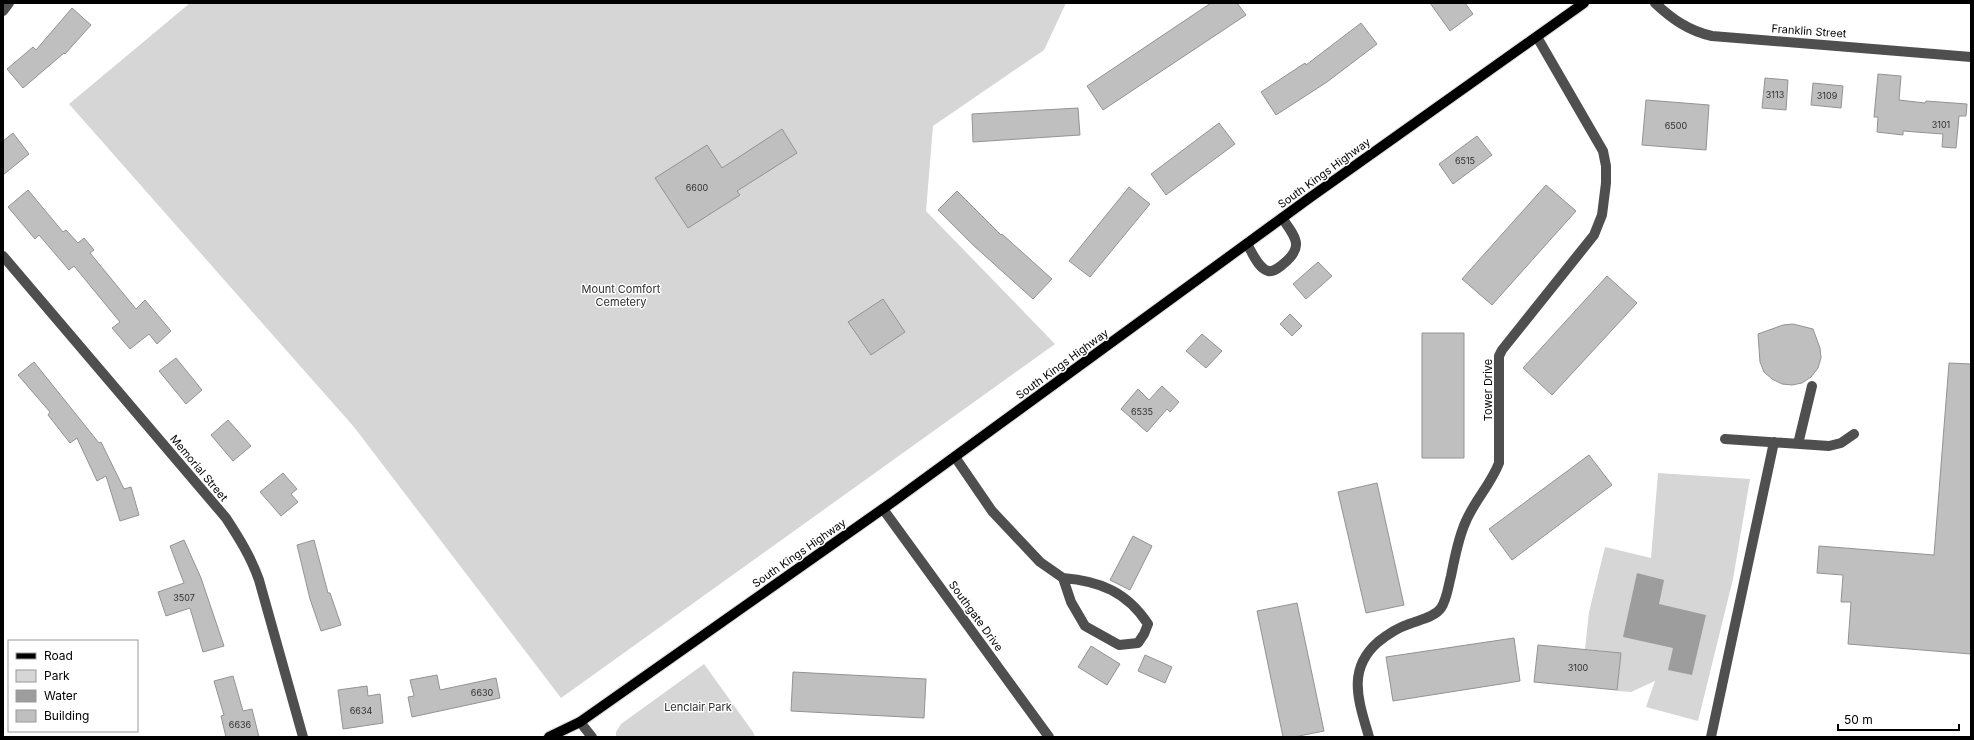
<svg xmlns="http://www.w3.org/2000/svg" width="1974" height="740" viewBox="0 0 1974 740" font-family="Inter,sans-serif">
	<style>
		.green { fill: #d6d6d6 }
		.water { fill: #9d9d9d }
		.building { fill: #bfbfbf; stroke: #939393 }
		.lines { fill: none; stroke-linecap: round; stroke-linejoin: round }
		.major-casing { stroke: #dbdbdb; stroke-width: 12 }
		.minor { stroke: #4f4f4f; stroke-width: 10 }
		.major { stroke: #000; stroke-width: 10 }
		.labels { text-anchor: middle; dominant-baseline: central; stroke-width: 3; stroke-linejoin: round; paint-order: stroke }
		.number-label { font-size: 9px; fill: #303030 }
		.street-label { font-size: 11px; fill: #000; stroke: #fff }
		.park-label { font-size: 11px; fill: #2d2d2d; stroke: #fff }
	</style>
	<rect width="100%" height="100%" fill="#fff"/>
	<path class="green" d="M190,3H1066L1044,50L933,126L926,211L1055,344L561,698L354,427L69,104Z
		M1658,473L1750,479L1733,579L1698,721L1646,707L1655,681L1631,692L1617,691L1621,653L1585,649L1589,612L1605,547L1651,558Z
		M704,664L753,732L755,737H616V732L621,724Z"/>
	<path class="water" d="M1637,573L1664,580L1659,604L1706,615L1692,675L1668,670L1673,648L1623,637Z"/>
	<path class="building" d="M1211,3H1237L1246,15L1103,110L1087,86Z
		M1430,3H1465L1473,14L1450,31Z
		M72,8L91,25L65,54L64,53L23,88L7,69L33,47L36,50Z
		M1361,23L1377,44L1327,82L1276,115L1261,92L1305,63L1306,65Z
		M1878,74L1901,76L1899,100L1925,103L1926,101L1967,104L1966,116H1959L1956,148L1942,147L1943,134L1903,131V135L1877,132L1878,117H1874Z
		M1765,78L1788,80L1786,110L1762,108Z
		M1813,83L1843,86L1841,108L1811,105Z
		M1646,100L1709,105L1706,150L1642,145Z
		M1078,108L1080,135L973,142L972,114Z
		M1219,123L1235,144L1166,195L1151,174Z
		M782,129L797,153L737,191L740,195L688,228L655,178L707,145L722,168Z
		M13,133L29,154L3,175V141Z
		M1477,136L1492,155L1453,184L1439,164Z
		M1546,185L1576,211L1492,305L1462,279Z
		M1129,187L1150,204L1090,277L1069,261Z
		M28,190L63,232L66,230L78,243L84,238L94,250L90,253L136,309L145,300L171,331L157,344L149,334L130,349L112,328L120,322L74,266L69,270L39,235L35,239L8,207Z
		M957,191L1001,235L1002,234L1052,279L1033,299L973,245L938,210Z
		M1318,262L1332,276L1306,299L1293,284Z
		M1607,276L1637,303L1552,395L1523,368Z
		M883,299L905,332L871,355L848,322Z
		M1290,314L1302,326L1292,336L1280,324Z
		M1793,324L1813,329L1820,348L1821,358L1818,368L1811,377L1802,383L1792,385L1782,384L1772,379L1764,372L1760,362L1758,334L1783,325Z
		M1422,333H1464V458H1422Z
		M1202,334L1222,351L1206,368L1186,351Z
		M176,358L202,390L186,404L159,371Z
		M34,362L99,443L101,442L124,489L131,487L139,515L120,521L106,476L97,481L77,438L70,443L48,415L50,412L18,375Z
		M1949,363L1971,364V654L1848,644L1851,602H1841L1843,575L1817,573L1819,546L1934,555Z
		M1162,386L1179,402L1170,412L1167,409L1147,432L1121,409L1138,389L1149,400Z
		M228,420L251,446L233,461L211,435Z
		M1589,455L1612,485L1512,560L1489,529Z
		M283,473L297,489L291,494L298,502L281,516L260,492Z
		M1377,483L1404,605L1366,613L1338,492Z
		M1133,536L1152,546L1130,590L1110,580Z
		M184,540L201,578L224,646L203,652L190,608L166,616L158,592L184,583L170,546Z
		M314,540L328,593H330L341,625L321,631L310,599L297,545Z
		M1297,603L1324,731L1294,737H1283L1257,611Z
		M1514,638L1520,681L1393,701L1386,657Z
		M1538,645L1621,653L1617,690L1534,682Z
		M1091,646L1120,664L1107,685L1078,667Z
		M1145,655L1172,667L1165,683L1138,671Z
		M793,672L926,679L924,718L791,711Z
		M437,675L440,690L496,678L500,698L412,717L408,697L414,696L410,680Z
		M233,676L243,711L252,709L259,737H226L221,716L224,715L214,681Z
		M367,686L368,696L380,694L383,723L343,729L338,690Z"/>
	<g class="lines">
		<g class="major-casing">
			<path id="major" d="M549,737L580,722L894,501L1308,199L1584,3"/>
		</g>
		<path class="minor" d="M1655,3C1672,19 1689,31 1712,36L1971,57
			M3,11L9,3
			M1247,244C1252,252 1258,268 1268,271C1274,272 1278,268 1282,265C1305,247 1296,238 1282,218
			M3,256L226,518C239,538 251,557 259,580L303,737
			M1725,439L1829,446L1841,443L1854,434
			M1798,444L1812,386
			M955,457L992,511L1040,562L1063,578L1071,602L1085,626L1119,645L1138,643L1144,634L1148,624C1127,592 1100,581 1063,578
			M883,509L1049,737
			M580,722L592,737
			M1369,737C1359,702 1346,670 1378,642C1388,634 1397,628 1409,624C1419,620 1435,617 1441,608C1447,599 1448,587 1451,576C1455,557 1458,538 1466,521C1475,500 1491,484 1499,463V356L1502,350L1594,235L1602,215L1606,183V166L1603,151L1537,37
			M1711,737L1774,442"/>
		<use href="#major" class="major"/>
	</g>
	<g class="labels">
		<g class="number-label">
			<text x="1775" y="94">3113</text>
			<text x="1827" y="95">3109</text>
			<text x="1941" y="124">3101</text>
			<text x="1676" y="125">6500</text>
			<text x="1465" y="160">6515</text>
			<text x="697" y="187">6600</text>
			<text x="1142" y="411">6535</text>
			<text x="184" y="597">3507</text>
			<text x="1578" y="667">3100</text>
			<text x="482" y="692">6630</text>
			<text x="361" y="710">6634</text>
			<text x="240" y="724">6636</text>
		</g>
		<g class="street-label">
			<text transform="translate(1809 31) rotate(4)">Franklin Street</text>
			<text transform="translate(1324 173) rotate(-36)">South Kings Highway</text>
			<text transform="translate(1062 364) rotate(-36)">South Kings Highway</text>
			<text transform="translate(1488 390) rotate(-90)">Tower Drive</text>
			<text transform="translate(199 468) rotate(50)">Memorial Street</text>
			<text transform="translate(799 553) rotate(-35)">South Kings Highway</text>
			<text transform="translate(976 616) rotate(54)">Southgate Drive</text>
		</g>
		<g class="park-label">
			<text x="621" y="289">Mount Comfort<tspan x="621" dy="13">Cemetery</tspan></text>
			<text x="698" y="707">Lenclair Park</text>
		</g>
	</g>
	<rect width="1974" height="740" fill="none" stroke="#000000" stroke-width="8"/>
	<rect x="8" y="640" width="130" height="92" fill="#ffffff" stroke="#999999"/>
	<rect x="16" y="653" width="20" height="6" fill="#000000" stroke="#999999"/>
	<text x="44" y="660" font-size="12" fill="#000000">Road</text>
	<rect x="16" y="670" width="20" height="12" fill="#d6d6d6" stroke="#999999"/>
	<text x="44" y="680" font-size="12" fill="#000000">Park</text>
	<rect x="16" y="690" width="20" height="12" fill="#9d9d9d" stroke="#999999"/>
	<text x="44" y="700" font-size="12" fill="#000000">Water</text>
	<rect x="16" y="710" width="20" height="12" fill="#bfbfbf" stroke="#999999"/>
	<text x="44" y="720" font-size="12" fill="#000000">Building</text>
	<path d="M1838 724v6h121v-6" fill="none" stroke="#000000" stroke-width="2"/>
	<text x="1844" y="724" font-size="12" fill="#000000" stroke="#ffffff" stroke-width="3" paint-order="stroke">50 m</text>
</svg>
